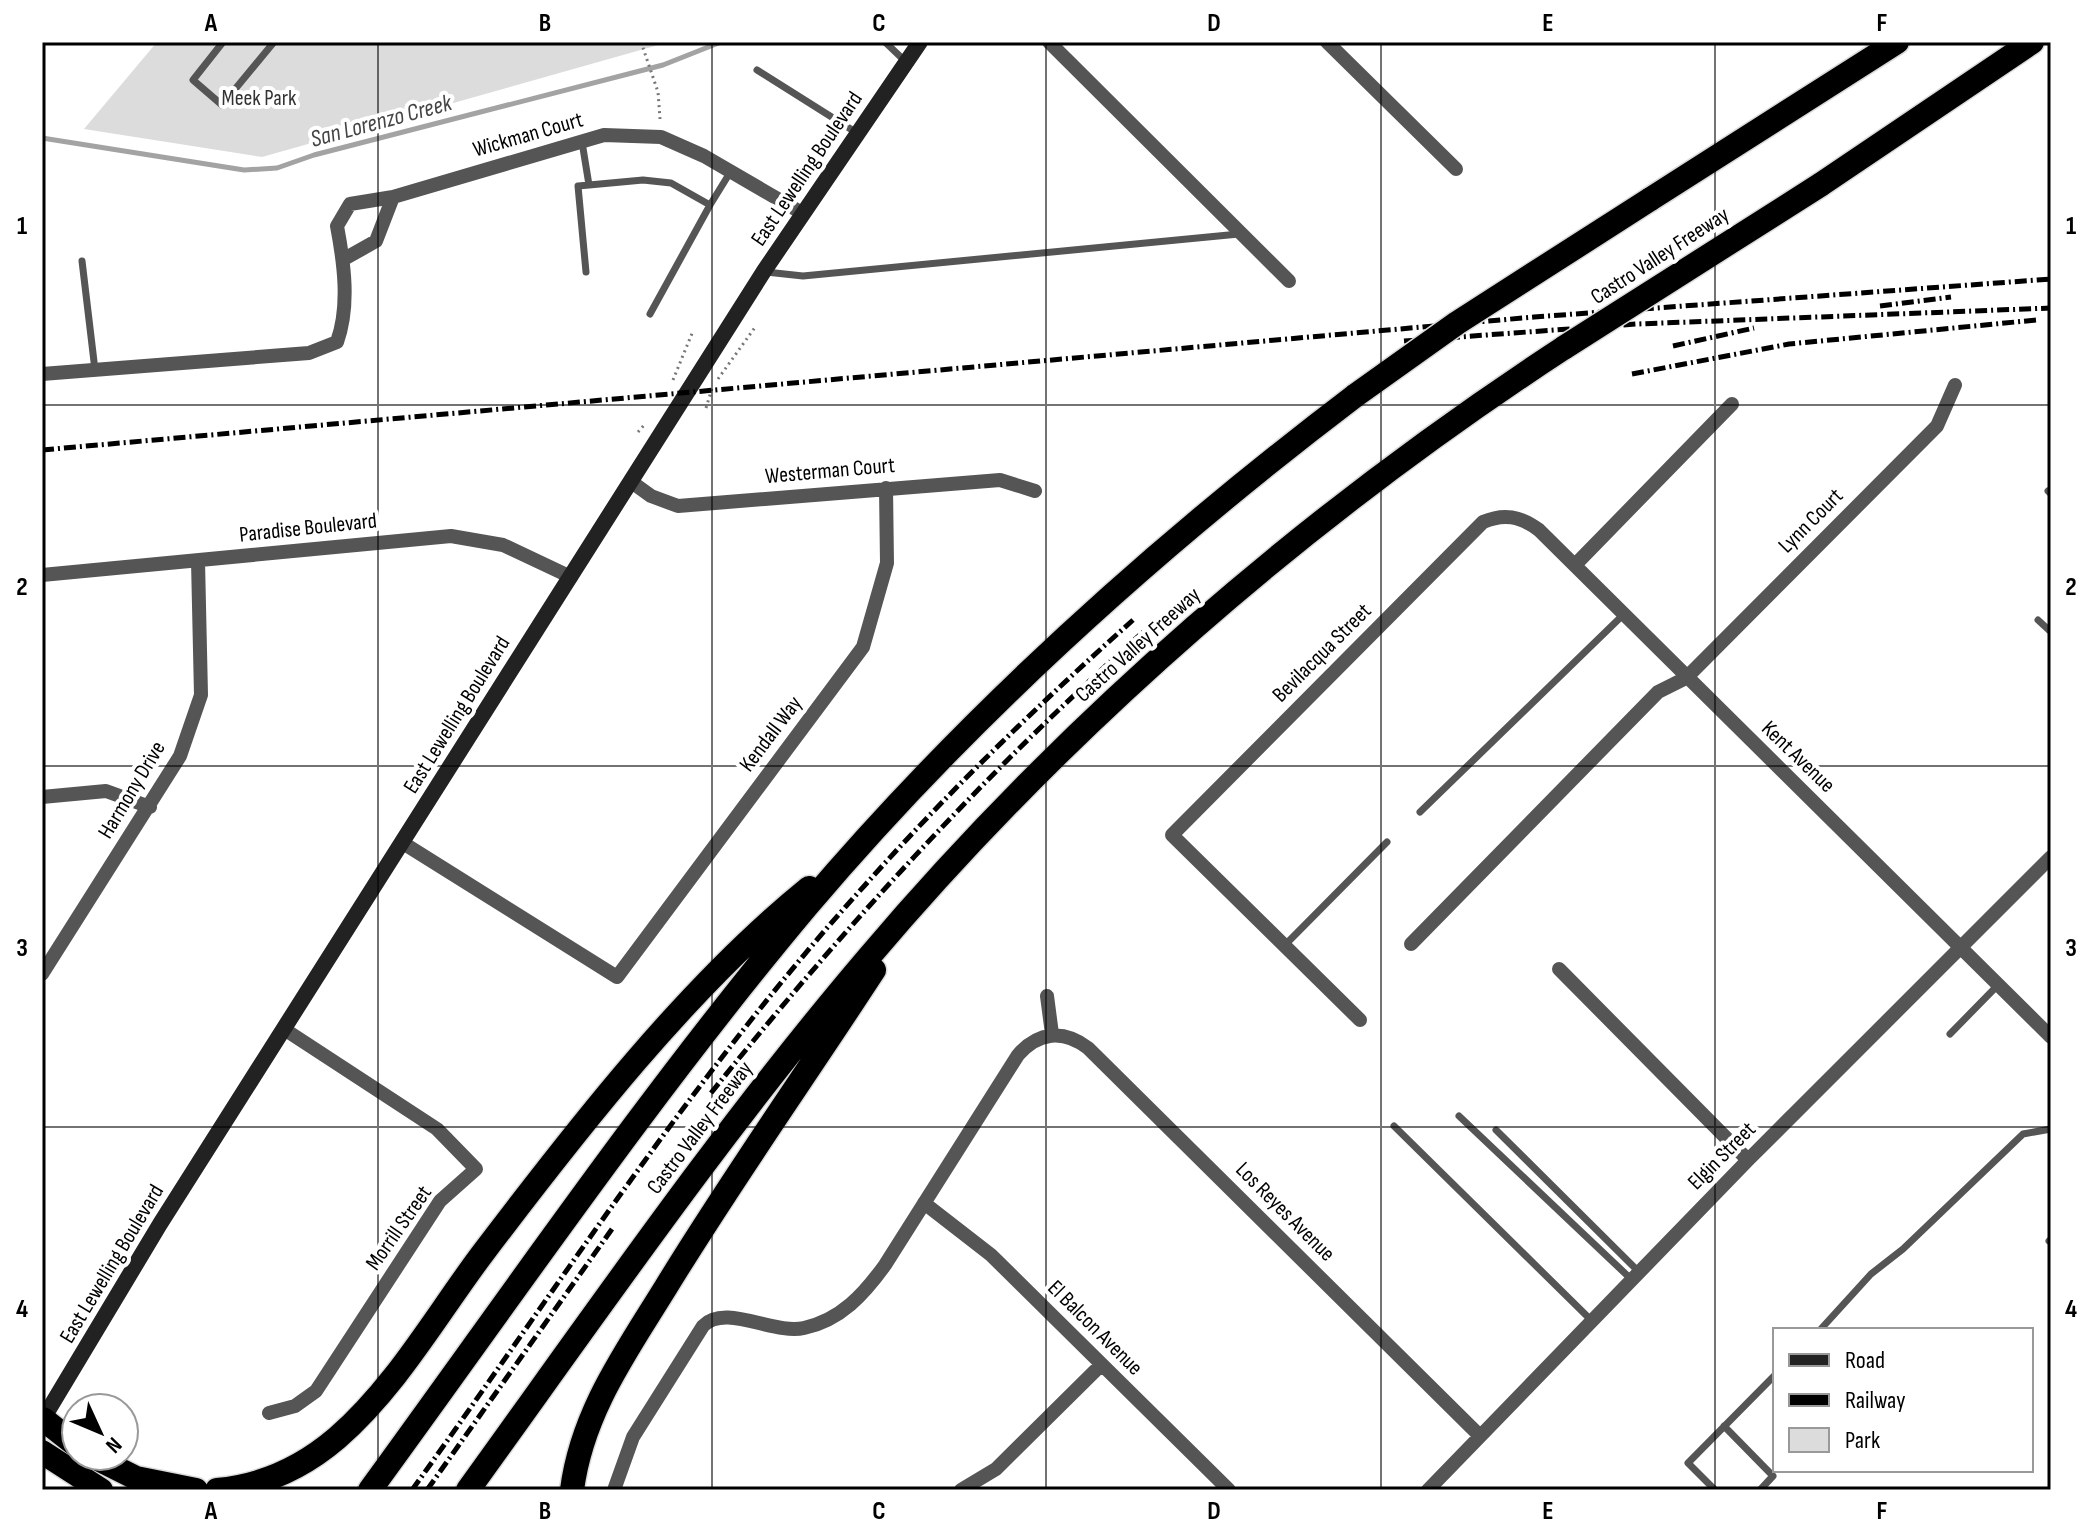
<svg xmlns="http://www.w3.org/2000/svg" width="2093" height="1532" viewBox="0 0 2093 1532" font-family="'Sofia Sans Condensed',sans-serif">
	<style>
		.green { fill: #dcdcdc }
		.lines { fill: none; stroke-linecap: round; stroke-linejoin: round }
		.stream { stroke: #a3a3a3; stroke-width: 5 }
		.highway-casing { stroke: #dbdbdb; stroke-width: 27 }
		.path { stroke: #777; stroke-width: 3; stroke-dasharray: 2 4; stroke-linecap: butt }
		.lane { stroke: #555; stroke-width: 7 }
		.street { stroke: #555; stroke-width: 14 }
		.secondary { stroke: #222; stroke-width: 16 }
		.highway { stroke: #000; stroke-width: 24 }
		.rail { stroke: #000; stroke-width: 5; stroke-dasharray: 12 4 2 4; stroke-linecap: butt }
		.highway-bridge-casing { stroke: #dbdbdb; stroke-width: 27; stroke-linecap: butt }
		.highway-bridge { stroke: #000; stroke-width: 24 }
		.grid { fill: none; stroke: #000; stroke-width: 2; stroke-opacity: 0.55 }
		.labels { text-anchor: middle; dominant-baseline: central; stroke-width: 8; stroke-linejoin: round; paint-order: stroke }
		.park-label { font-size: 22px; fill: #333; stroke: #fff }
		.street-label { font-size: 22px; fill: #000; stroke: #fff }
		.water-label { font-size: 24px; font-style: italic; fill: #444; stroke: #fff }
		.neatline { fill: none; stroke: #000; stroke-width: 3 }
		.grid-label { font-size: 26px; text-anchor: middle; font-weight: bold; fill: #000 }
	</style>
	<rect width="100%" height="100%" fill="#fff"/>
	<path class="green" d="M157,42H669L262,157L84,129Z"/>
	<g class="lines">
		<path class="stream" d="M42,138L244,170L277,168L314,155L663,65L721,42"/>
		<g class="highway-casing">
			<path id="highway" d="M1820,185L2032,42
				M1649,200L1897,42
				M43,1419L76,1445
				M42,1452L101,1490
				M92,1456L136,1478L196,1490
				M217,1490C263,1486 303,1467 337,1438C396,1387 437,1314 483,1253C577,1129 688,986 809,888
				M370,1490C513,1294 651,1092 807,906C969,715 1157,546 1356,395
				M468,1490C598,1310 724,1127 868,958C1068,722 1306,516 1565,347
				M572,1490C582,1412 626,1352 666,1287C732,1179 805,1076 874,970"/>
		</g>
		<path class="path" d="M641,42L658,92L660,119
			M718,379L756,326
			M673,380L693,331
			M706,408L713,385
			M638,432L646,423"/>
		<path class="lane" d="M223,42L193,80L222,105L274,42
			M885,42L906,62
			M757,70L857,133
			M582,142L589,185L643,180L671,183L710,205L650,314
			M710,205L731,171
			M82,261L95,370
			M586,272L578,186L589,185
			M766,272L803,276L1239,234
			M2048,491L2051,494
			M2038,620L2051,632
			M1420,812L1623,615
			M1284,946L1387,842
			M1950,1034L1998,985
			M1459,1116L1631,1279
			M1394,1126L1591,1320
			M1496,1130L1639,1272
			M2049,1241L2051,1239
			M1820,1330L1871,1274L1903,1249L2023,1134L2051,1129
			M1724,1426L1773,1476L1760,1490
			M1715,1490L1688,1463L1775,1375"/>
		<path class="street" d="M1049,42L1289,281
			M1327,42L1456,169
			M344,259L376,241L393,197
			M42,374L309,353L337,342C350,306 344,263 337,226L350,204L393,197L604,135L661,137L704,156L802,213
			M633,483L651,496L678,506L1000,480L1035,491
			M1575,565L1732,404
			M42,575L451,536L503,545L571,577
			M42,797L106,791L150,807
			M403,843L617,977L863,647L887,563L886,488
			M1411,944L1658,692L1686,678L1937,426L1955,385
			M1559,969L1748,1160
			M42,974L180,756L201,695L198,561
			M1047,996L1052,1034
			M1360,1020L1172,835L1483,522C1504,513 1520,516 1539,530L2051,1037
			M924,1203L991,1255L1229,1490
			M269,1413L295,1406L316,1391L440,1201L476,1169L437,1129L284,1029
			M614,1490L633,1437L703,1326C725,1303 774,1335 804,1328C841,1320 864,1294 885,1265L1018,1055C1038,1032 1063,1029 1088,1048L1478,1434
			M961,1490L996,1469L1101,1365
			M1428,1490L1748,1160L2051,857"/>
		<path class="secondary" d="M43,1419L160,1224L764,271L920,42"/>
		<use href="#highway" class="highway"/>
		<path class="rail" d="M1880,306L1951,297
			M1404,341L1637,324L2051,308
			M1673,346L1754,328
			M1632,374L1789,344L2036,320
			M42,450L1534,317L2051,279
			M711,1093C843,928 985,773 1143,632
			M412,1490C559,1286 696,1071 866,884C949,791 1040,703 1133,620
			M427,1490L612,1229"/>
		<g class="highway-bridge-casing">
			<path id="highway-bridge" d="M1565,347L1820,185
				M1356,395L1457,323L1649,200"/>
		</g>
		<use href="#highway-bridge" class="highway-bridge"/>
	</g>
	<path class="grid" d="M378,42V1490M712,42V1490M1046,42V1490M1381,42V1490M1715,42V1490M42,405H2051M42,766H2051M42,1127H2051"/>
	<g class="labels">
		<g class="park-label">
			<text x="259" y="98">Meek Park</text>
		</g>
		<g class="street-label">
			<text transform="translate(528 135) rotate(-16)">Wickman Court</text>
			<text transform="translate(807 169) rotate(-56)">East Lewelling Boulevard</text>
			<text transform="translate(1660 256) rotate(-33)">Castro Valley Freeway</text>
			<text transform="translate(830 471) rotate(-5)">Westerman Court</text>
			<text transform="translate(1811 521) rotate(-45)">Lynn Court</text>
			<text transform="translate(308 528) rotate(-6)">Paradise Boulevard</text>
			<text transform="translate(1138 645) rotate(-42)">Castro Valley Freeway</text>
			<text transform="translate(1322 653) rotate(-45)">Bevilacqua Street</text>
			<text transform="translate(457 715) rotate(-58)">East Lewelling Boulevard</text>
			<text transform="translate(771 734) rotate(-53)">Kendall Way</text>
			<text transform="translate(1798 757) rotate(44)">Kent Avenue</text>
			<text transform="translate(132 790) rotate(-59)">Harmony Drive</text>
			<text transform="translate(700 1128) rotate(-53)">Castro Valley Freeway</text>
			<text transform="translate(1722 1156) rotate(-45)">Elgin Street</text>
			<text transform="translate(1285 1212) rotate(45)">Los Reyes Avenue</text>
			<text transform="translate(399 1228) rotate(-55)">Morrill Street</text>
			<text transform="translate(112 1264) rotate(-59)">East Lewelling Boulevard</text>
			<text transform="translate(1095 1328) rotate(45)">El Balcon Avenue</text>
		</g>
		<g class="water-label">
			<text transform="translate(381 121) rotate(-15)">San Lorenzo Creek</text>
		</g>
	</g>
	<rect width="2093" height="1532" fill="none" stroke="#ffffff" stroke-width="88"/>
	<rect x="1773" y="1328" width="260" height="144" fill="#ffffff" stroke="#999999" stroke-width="2"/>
	<rect x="1789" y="1354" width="40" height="12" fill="#222222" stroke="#999999" stroke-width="2"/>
	<text x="1845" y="1368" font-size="24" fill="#000000">Road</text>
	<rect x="1789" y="1394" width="40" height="12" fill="#000000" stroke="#999999" stroke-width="2"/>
	<text x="1845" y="1408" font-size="24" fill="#000000">Railway</text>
	<rect x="1789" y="1428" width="40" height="24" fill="#dcdcdc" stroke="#999999" stroke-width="2"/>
	<text x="1845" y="1448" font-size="24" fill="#000000">Park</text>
	<g transform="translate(100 1432) rotate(134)"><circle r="38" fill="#ffffff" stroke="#999999" stroke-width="2"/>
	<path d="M0-6L14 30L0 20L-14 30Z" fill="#000000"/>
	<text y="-12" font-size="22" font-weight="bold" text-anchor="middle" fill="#000000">N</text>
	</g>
	<rect x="44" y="44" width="2005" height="1444" class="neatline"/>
	<g class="grid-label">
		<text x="211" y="31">A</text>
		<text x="545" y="31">B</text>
		<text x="879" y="31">C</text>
		<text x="1214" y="31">D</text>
		<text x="1548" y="31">E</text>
		<text x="1882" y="31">F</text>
		<text x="22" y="234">1</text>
		<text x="2071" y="234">1</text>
		<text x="22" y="595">2</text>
		<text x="2071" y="595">2</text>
		<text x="22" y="956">3</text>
		<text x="2071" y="956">3</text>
		<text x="22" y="1317">4</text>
		<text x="2071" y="1317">4</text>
		<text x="211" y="1519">A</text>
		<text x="545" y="1519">B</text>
		<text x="879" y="1519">C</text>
		<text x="1214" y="1519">D</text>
		<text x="1548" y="1519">E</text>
		<text x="1882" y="1519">F</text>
	</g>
</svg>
